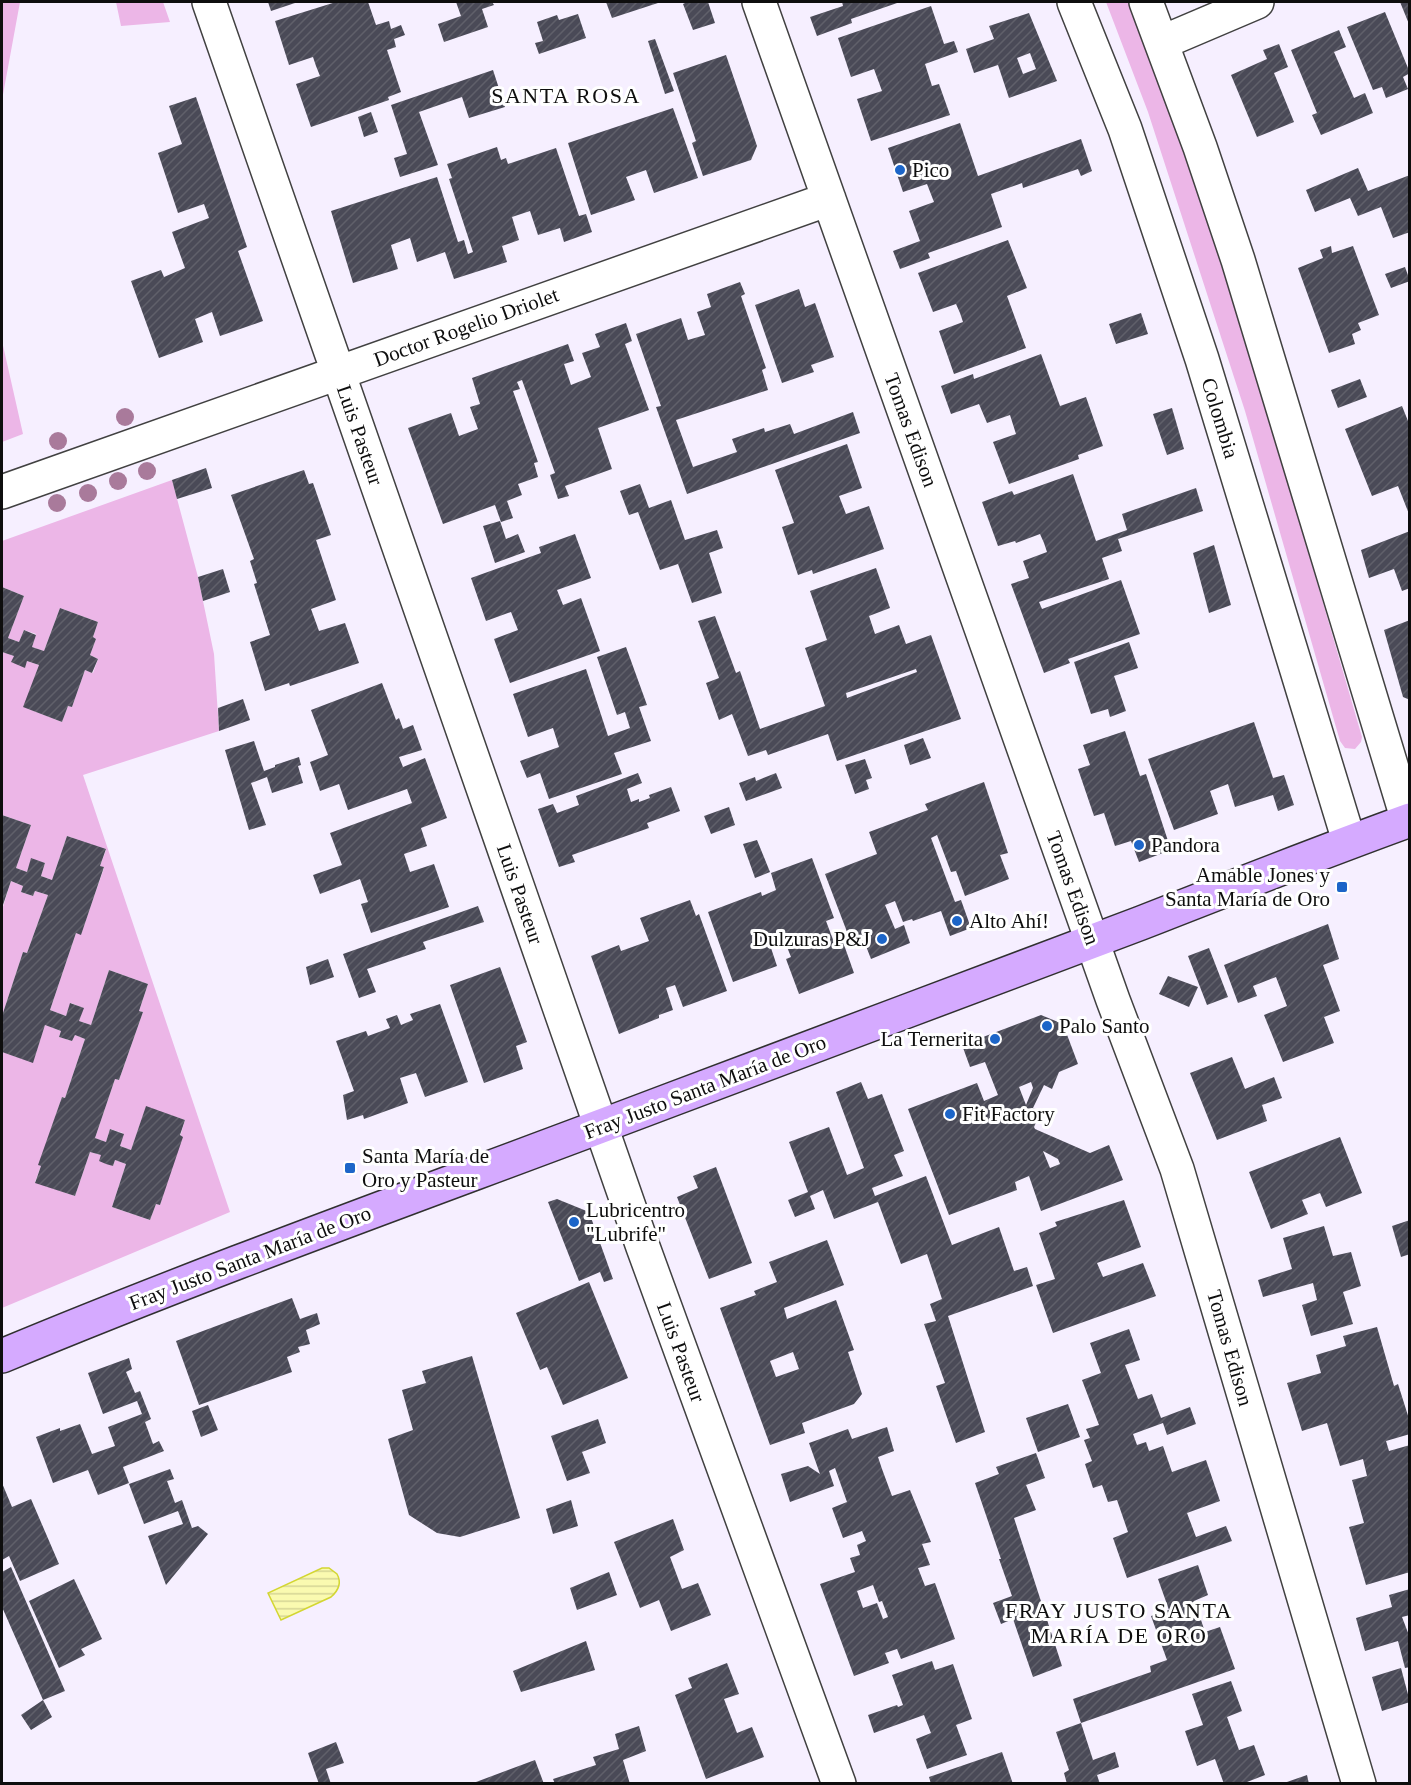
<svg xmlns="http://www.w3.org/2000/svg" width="1411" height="1785" viewBox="0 0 1411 1785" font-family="Georgia,serif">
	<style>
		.grass { fill: #ecb6e7 }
		.water { fill: url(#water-rules); stroke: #d3d632; stroke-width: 1.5 }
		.building { fill: url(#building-hatch); fill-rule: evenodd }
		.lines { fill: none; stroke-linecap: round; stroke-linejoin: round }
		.minor-casing { stroke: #414141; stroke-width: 36 }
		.secondary-casing { stroke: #303030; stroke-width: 36 }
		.minor { stroke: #fff; stroke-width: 33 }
		.secondary { stroke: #d5aaff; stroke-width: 33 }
		.tree { fill: #a97a9b }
		.poi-dot { fill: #1c65c8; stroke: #fff; stroke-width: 2 }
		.labels { text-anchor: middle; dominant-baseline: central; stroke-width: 6; stroke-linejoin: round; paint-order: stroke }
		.poi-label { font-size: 21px; fill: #0e0e0e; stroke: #fff; text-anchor: start }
		.street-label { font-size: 21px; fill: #0e0e0e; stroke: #fff }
		.neighbourhood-label { font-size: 22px; letter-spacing: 1.5px; fill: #0e0e0e; stroke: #fff }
	</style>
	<defs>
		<pattern id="water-rules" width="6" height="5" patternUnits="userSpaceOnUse" patternTransform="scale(1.5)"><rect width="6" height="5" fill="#fafab0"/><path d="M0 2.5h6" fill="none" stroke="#d5d596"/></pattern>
		<pattern id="building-hatch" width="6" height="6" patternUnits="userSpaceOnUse" patternTransform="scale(1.5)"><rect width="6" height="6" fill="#4a4a57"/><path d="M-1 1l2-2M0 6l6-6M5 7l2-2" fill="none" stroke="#60606a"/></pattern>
	</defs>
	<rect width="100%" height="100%" fill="#f6efff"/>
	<path class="grass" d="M2,2H20L2,100Z
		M116,2H163L170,22L121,26Z
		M1106,2H1130C1221,242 1290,490 1362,737L1361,742L1355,749L1345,748L1340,741L1245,411L1148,112Z
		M2,341L23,434L2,442Z
		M172,480L198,577L214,654L219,731L83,775L230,1212L2,1308V1052L33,1062L45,1025L61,1031L59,1037L72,1041L75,1035L85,1039L65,1098L62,1097L39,1165L41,1166L35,1182L75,1196L90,1152L101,1155L113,1166L115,1160L126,1164L112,1207L150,1220L156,1204L160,1205L185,1120L146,1107L131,1150L120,1146L123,1133L110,1129L106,1142L95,1138L115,1079L119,1080L143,1012L139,1011L148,984L109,970L91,1025L79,1021L83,1008L71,1003L66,1016L50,1010L76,933L81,934L104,868L100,866L106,850L67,836L52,880L41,876L45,863L32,859L27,872L16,868L31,825L2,815V652L14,656L12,662L25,667L27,661L39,665L24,707L62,722L68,706L72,707L85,670L93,673L98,659L90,655L96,639L93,637L98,622L60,608L44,651L32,647L36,634L24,630L19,642L8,638L24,596L2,587V541Z
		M11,881L23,886L21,892L33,896L35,891L48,895L27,953L23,952L2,1016V910Z"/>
	<path class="water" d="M322,1568H329L337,1574C342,1583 339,1590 331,1597L281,1620L268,1593Z"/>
	<path class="building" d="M268,2H298L271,11Z
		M336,2H368L376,25L389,21L391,29L401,25L405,35L394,39L396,47L387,50L401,92L388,97L389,100L311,127L296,84L320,76L316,66L313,57L289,65L275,21Z
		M456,2H492L494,5L482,9L488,27L444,42L438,24L461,16Z
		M606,2H661L612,18Z
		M687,2H708L715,23L693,30L683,4Z
		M842,2H900L851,19L852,23L817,36L810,17L843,6Z
		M1400,2H1410V24H1409Z
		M931,6L944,44L954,41L958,52L925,64L932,86L939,84L950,115L871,141L857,99L882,91L874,69L851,77L838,38Z
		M1385,12L1410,73L1403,77L1408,89L1386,98L1382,87L1373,90L1347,27Z
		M1029,13L1057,81L1009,98L998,65L974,73L966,49L994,39L989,26ZM1030,53L1036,69L1023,74L1017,58Z
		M578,14L586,38L539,54L535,43L543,41L537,22L557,15L559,20Z
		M1339,30L1346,47L1334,52L1354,98L1365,93L1373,113L1321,135L1312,115L1317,113L1291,50Z
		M655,39L674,91L665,94L648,41Z
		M1279,44L1288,67L1274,73L1294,122L1257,137L1231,75L1267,59L1263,50Z
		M726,55L757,146L751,160L703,176L692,143L696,141L673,73Z
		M493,70L505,107L469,118L462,97L419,112L438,165L400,177L394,158L407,154L391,105Z
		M196,97L247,247L238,251L263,321L220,336L212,312L195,319L203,342L159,358L131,281L161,270L164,277L185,268L172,232L209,218L204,204L178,213L158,153L182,144L169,106Z
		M673,108L698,178L654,193L646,170L626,177L635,200L591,215L568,143Z
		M371,112L378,132L364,137L358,117Z
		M960,123L978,176L1081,139L1092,171L1081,176L1078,169L1023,188L1022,183L991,194L1002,227L928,253L930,258L900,269L893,251L920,241L909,211L934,202L927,184L903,192L888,148Z
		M497,147L501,160L506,158L508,164L556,148L579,216L586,214L592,232L564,242L560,228L538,235L530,211L512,217L519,240L502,246L507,262L454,279L445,252L417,262L410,238L391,245L398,269L353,283L331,211L437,177L458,242L464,240L468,254L473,252L449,179L452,178L447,164Z
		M1358,168L1368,191L1410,175V232L1393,238L1381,207L1358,216L1350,198L1315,212L1306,190Z
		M1008,240L1027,288L1007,296L1026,348L954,374L939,331L963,322L960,313L956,304L933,312L918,273Z
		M1331,246L1332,253L1353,246L1379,315L1358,323L1361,330L1352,334L1355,344L1329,353L1298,268L1323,258L1320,250Z
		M1405,267L1410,281L1391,288L1385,274Z
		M740,282L745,294L741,296L766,368L762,370L768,390L676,420L693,467L737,452L732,439L764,428L765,432L790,424L794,434L853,412L860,433L687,494L656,407L661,406L636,334L681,318L688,340L705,335L697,312L711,307L707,294Z
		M799,289L805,307L815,303L834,357L811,365L814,372L782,383L755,305Z
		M1141,313L1148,334L1116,344L1109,324Z
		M626,323L632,341L625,344L649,410L598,428L612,469L565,486L569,496L558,499L550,475L555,473L522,380L517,382L520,389L513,391L538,462L534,463L538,477L518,484L522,495L507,501L513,518L501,522L495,505L443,524L408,428L451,413L459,436L478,429L470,407L480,404L472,378L568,344L574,361L564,364L571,385L591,377L582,353L600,347L595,334Z
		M1041,354L1060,406L1086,397L1103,446L1078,455L1079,459L1009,484L993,442L1016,434L1010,415L987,423L979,404L951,414L941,386L973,374L974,379Z
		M1360,379L1367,397L1338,408L1331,390Z
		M1402,406L1410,426L1409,514L1398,486L1372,496L1345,429Z
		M1172,408L1184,449L1167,455L1153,414Z
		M847,444L862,488L839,496L846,514L869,506L884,549L813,574L812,570L798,575L782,527L794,523L775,470Z
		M206,468L212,488L177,499L172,480Z
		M304,470L309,484L313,483L331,535L316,540L336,600L311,609L319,631L345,623L359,663L290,686L289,683L265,691L250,642L270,635L254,584L257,583L250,561L254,559L231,495Z
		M1073,474L1096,541L1127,530L1122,514L1196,488L1203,511L1118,539L1122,551L1102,558L1109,579L1039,602L1042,609L1121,580L1140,634L1068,659L1070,663L1044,673L1011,584L1029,578L1023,561L1047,552L1044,543L1040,534L1016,543L1015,541L998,546L982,502L1012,491L1014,495Z
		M640,484L649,508L671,500L685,540L717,530L723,548L709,553L722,593L692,603L678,564L660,570L638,512L629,515L620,491Z
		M500,521L506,539L518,534L525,552L495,563L483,526Z
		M1410,531V588L1402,591L1394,569L1369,578L1361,550Z
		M575,534L591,578L557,590L563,605L581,598L600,651L510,683L494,639L518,630L511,612L486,621L471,578L541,553L539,547Z
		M1214,545L1231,605L1209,613L1193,553Z
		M876,568L890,608L869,616L875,634L899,625L906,644L931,635L961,719L837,761L828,734L768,755L766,750L748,756L732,714L719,720L706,683L719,678L698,621L715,616L736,673L740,671L760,729L825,706L805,648L827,640L810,591ZM916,669L917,672L847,698L846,693Z
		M223,569L230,592L203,601L198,577Z
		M2,587L24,596L8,638L19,642L24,630L36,635L32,647L44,651L60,608L98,622L93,637L96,639L90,655L98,659L92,673L85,670L72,707L68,706L62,722L23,707L39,665L27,661L25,668L11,662L14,656L2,652Z
		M1410,620V700L1403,697L1384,630Z
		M1129,642L1138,668L1114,676L1126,711L1110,717L1108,709L1091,714L1074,662Z
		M626,647L647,705L639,707L651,741L614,753L622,774L549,799L540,773L527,778L520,761L559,747L553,728L528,737L513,694L586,669L608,736L630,728L625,712L617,715L597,657Z
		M382,683L396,720L399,718L403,729L413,725L422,750L399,757L403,767L425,758L447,818L421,828L427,846L404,854L410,872L434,864L449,907L371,933L361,904L368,902L360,879L320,894L313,875L342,865L330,833L412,803L407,789L348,810L339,784L320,791L310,762L328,755L311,710Z
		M243,699L250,720L219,731L218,708Z
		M1254,722L1273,778L1284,775L1294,805L1278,811L1273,795L1235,807L1228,784L1210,791L1218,814L1174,830L1148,759Z
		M1125,731L1140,776L1146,774L1171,850L1139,862L1131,841L1115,846L1104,813L1094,816L1078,769L1090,765L1083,745Z
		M923,738L931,758L910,765L904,745Z
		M254,741L264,771L275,767V765L299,757L301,765L298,766L303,783L272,793L267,777L251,783L266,825L249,830L225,750Z
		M865,759L872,778L866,780L869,789L855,794L845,765Z
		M638,773L642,783L627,789L631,802L639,799V802L650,798L649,795L671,787L680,811L647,823L649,828L572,855L575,862L559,867L538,809L553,804L557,813L579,805L576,796Z
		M776,773L782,788L746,801L739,783L755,777L756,781Z
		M984,782L1008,853L1000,855L1009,879L965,896L956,871L951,872L937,835L931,838L955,902L961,900L971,928L950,936L941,911L913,921L912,919L903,922L895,901L885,905L895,929L904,925L910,943L871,959L864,941L852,945L825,874L877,854L869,832L928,810L925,804Z
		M729,807L735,825L711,834L704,816Z
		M2,815L31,825L16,868L27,872L31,858L45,863L41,876L52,880L67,836L106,849L100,866L104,867L81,935L76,933L50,1010L66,1016L70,1003L84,1008L79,1021L91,1025L109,970L148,984L139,1011L143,1012L119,1080L115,1079L95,1138L106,1142L110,1129L124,1134L120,1146L131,1150L146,1106L185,1120L180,1135L183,1137L160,1205L156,1204L150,1220L112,1207L126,1164L115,1160L113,1166L106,1164L99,1161L101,1155L90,1152L75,1196L35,1183L41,1166L38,1165L62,1097L65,1098L85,1039L75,1035L72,1041L59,1037L61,1031L45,1025L33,1063L2,1052L3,1021L2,1016L23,952L27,953L48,895L35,891L33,896L21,892L23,886L11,881L2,908Z
		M757,840L770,872L755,878L743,844Z
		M812,858L834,918L826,921L835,945L843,942L854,973L799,994L786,959L791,957L783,937L769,942L777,966L733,982L708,912L761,892L762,896L776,890L771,873Z
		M690,900L696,916L699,914L727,991L683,1007L675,985L666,988L673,1010L659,1015V1018L619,1034L591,956L619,945L621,951L649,941L640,918Z
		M478,906L484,922L423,942L426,949L367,969L376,992L359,998L343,954Z
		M1328,924L1339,959L1323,965L1340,1011L1324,1017L1334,1043L1283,1062L1264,1015L1287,1006L1276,977L1253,986L1257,996L1238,1003L1224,965Z
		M1209,948L1228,997L1207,1005L1188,956Z
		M328,959L334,977L310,985L306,967Z
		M500,967L527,1042L516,1046L523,1069L484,1083L450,985Z
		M1168,976L1198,987L1189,1007L1159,994Z
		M440,1004L468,1082L425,1097L416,1073L400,1078L408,1103L364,1119L363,1115L347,1120L343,1095L354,1091L336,1041L366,1031L368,1036L390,1028L386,1019L397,1015L401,1025L413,1020L410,1014Z
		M1041,1015L1063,1024L1078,1064L1059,1072L1052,1089L1044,1085L1033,1108L1041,1112L1034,1127L1035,1129L1090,1153L1109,1145L1123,1180L1041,1211L1029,1176L1015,1182L1017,1190L949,1215L908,1109L977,1083L984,1101L998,1095L985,1062L970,1067L962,1045ZM1031,1082L1033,1088L1026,1105L1019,1087ZM1043,1151L1058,1159L1060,1164L1050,1168Z
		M1232,1057L1245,1089L1274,1077L1282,1098L1262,1105L1267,1121L1217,1140L1190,1073Z
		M861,1082L868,1099L882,1094L904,1151L894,1155L903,1176L872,1188L875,1196L926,1176L952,1245L999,1227L1014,1271L1027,1267L1033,1286L948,1316L985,1432L956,1443L936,1386L945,1383L924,1324L936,1321L930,1304L942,1299L927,1254L901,1264L878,1202L834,1219L823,1190L810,1196L815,1209L795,1217L788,1200L808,1192L789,1142L829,1127L847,1175L864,1168L836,1092Z
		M1340,1137L1362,1193L1326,1207L1320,1193L1302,1200L1308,1214L1271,1229L1249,1172Z
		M716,1167L752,1263L709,1279L677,1197L698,1188L693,1176Z
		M557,1199L589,1212L613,1279L604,1282L600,1272L579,1281L548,1202Z
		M1124,1200L1141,1247L1097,1263L1103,1277L1143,1263L1156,1296L1053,1333L1036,1285L1055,1279L1039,1233L1057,1226L1055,1222Z
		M1410,1220V1254L1401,1257L1392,1226Z
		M1324,1226L1333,1256L1351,1252L1361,1286L1343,1292L1353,1324L1311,1336L1302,1305L1317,1300L1313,1283L1263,1297L1258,1280L1292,1269L1283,1238Z
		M827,1240L844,1285L784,1308L787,1319L836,1300L854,1350L848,1352L862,1394L854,1404L802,1423L805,1433L770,1445L720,1308L756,1295L754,1291L777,1282L769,1262ZM793,1352L799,1369L776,1377L770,1361Z
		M589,1282L628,1378L563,1405L547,1367L540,1370L516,1313Z
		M292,1298L300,1319L317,1313L320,1324L306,1330L310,1344L298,1347L300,1352L287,1357L292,1372L199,1405L176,1341Z
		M1377,1327L1394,1386L1398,1384L1410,1422V1434L1386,1441L1389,1451L1410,1445V1572L1366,1585L1349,1527L1364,1523L1352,1480L1367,1476L1363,1459L1340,1466L1327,1423L1302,1431L1287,1383L1321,1373L1316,1355L1346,1346L1343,1336Z
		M1129,1329L1140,1360L1125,1365L1138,1399L1152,1394L1161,1418L1190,1407L1196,1424L1167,1435L1163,1423L1133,1434L1137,1445L1146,1442L1149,1451L1163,1446L1172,1472L1206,1460L1220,1501L1187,1513L1196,1537L1226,1526L1232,1541L1127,1578L1113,1538L1128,1532L1117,1500L1108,1502L1102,1485L1093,1488L1085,1464L1092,1461L1084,1440L1090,1438L1086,1429L1099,1425L1082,1380L1101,1373L1090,1343Z
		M472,1356L520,1518L460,1537L437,1533L409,1515L388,1439L413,1430L402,1390L426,1383L422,1371Z
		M129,1358L132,1369L126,1372L135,1393L140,1391L151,1419L145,1422L153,1444L159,1441L164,1451L123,1467L129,1483L98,1495L88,1470L53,1483L36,1437L60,1428V1431L80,1424L92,1454L115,1446L108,1427L142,1414L137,1401L103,1414L88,1373Z
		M1068,1404L1080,1437L1038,1452L1026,1418Z
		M208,1405L218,1430L201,1437L192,1411Z
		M598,1419L606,1443L582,1452L590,1473L567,1481L551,1436Z
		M887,1427L894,1451L878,1457L882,1469L892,1496L910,1490L931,1542L922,1544L930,1565L918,1568L925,1586L935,1583L955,1639L901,1659L897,1649L885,1653L889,1663L854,1676L820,1584L855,1572L850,1558L860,1555L857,1545L866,1541L862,1531L843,1538L832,1508L847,1502L835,1468L829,1471L834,1486L790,1502L781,1474L808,1466L820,1474L809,1443L848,1429L852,1439ZM873,1585L879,1602L882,1601L888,1617L883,1619L877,1603L863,1608L857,1591Z
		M1036,1453L1045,1478L1026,1485L1036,1510L1014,1518L1062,1666L1033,1677L1013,1619L1001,1624L993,1603L1012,1596L999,1559H1001L975,1483L999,1474L996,1467Z
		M170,1469L174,1479L167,1481L175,1503L182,1500L192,1528L198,1526L208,1534L166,1585L148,1536L183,1524L178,1511L144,1524L129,1484Z
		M2,1483L12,1507L31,1499L59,1564L20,1581L9,1556L2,1560Z
		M571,1500L578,1526L553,1534L546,1509Z
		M673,1519L684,1550L670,1557L682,1589L698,1583L711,1615L671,1631L659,1600L640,1608L614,1542Z
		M1198,1565L1208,1595L1194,1601L1200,1617L1205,1632L1220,1627L1235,1669L1081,1723L1073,1699L1151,1672L1150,1666L1167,1660L1151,1616L1169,1610L1158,1579Z
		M11,1567L65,1691L43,1700L2,1607V1572Z
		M609,1572L617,1595L577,1610L570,1588Z
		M74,1579L102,1639L81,1649L85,1655L59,1668L29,1601Z
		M1410,1589V1615L1402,1617L1410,1638V1667L1405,1668L1398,1641L1365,1651L1356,1618L1392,1607L1389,1595Z
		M586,1641L595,1670L521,1692L513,1671Z
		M932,1661L935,1670L953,1664L972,1719L956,1725L967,1755L927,1769L916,1739L931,1733L924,1715L874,1733L868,1715L897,1705L898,1707L903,1705L892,1675Z
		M727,1663L739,1694L724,1699L737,1733L752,1727L764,1757L706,1779L675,1695L692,1688L688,1678Z
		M1401,1668L1410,1702L1382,1711L1372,1677Z
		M1231,1681L1242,1711L1227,1717L1239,1750L1254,1745L1265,1775L1242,1784H1224L1215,1759L1197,1766L1185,1731L1203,1725L1192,1694Z
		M43,1700L52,1717L31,1730L21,1715Z
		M1081,1723L1093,1760L1115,1752L1119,1767L1097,1775L1100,1784H1067L1064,1773L1069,1770L1056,1732Z
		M639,1726L646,1751L623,1760L630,1784H555L553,1779L596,1765L593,1757L619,1749L615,1734Z
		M336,1742L344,1763L326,1769L331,1784H319L308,1753Z
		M1002,1752L1013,1784H931L929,1777Z
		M535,1760L544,1784H477L476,1782Z
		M1307,1775L1309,1784H1284V1783Z"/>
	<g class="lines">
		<g class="minor-casing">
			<path id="minor" d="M209,2L643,1247L839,1784
				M759,2L1113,1000L1177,1169L1359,1784
				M1074,2L1125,129L1202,359L1349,841
				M1146,2L1200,147L1238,260L1408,821
				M1163,42L1257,2
				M2,492L829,199"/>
		</g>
		<g class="secondary-casing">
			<path id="secondary" d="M2,1356C223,1264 449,1184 673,1099C829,1040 985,982 1141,923C1230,888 1319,853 1410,820"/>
		</g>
		<use href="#minor" class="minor"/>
		<use href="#secondary" class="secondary"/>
	</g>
	<g class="tree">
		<circle cx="125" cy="417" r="9"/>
		<circle cx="58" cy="441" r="9"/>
		<circle cx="147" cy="471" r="9"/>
		<circle cx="118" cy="481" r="9"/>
		<circle cx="88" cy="493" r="9"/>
		<circle cx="57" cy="503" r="9"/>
	</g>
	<g class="poi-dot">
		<circle cx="900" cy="170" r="6"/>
		<circle cx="1139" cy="845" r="6"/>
		<rect x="1336" y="881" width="12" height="12" rx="3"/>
		<circle cx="957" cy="921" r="6"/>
		<circle cx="882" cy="939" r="6"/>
		<circle cx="1047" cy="1026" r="6"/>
		<circle cx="995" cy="1039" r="6"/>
		<circle cx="950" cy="1114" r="6"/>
		<rect x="344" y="1162" width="12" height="12" rx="3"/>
		<circle cx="574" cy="1222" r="6"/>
	</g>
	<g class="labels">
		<g class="poi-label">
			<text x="912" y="170">Pico</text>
			<text x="1151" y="845">Pandora</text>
			<text x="1330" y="875" text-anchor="end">Amable Jones y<tspan x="1330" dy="24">Santa María de Oro</tspan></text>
			<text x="969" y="921">Alto Ahí!</text>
			<text x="870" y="939" text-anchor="end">Dulzuras P&amp;J</text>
			<text x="1059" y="1026">Palo Santo</text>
			<text x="983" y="1039" text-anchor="end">La Ternerita</text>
			<text x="962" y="1114">Fit Factory</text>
			<text x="362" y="1156">Santa María de<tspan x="362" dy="24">Oro y Pasteur</tspan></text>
			<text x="586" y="1210">Lubricentro<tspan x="586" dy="24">"Lubrife"</tspan></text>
		</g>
		<g class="street-label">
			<text transform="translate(466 327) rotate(-20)">Doctor Rogelio Driolet</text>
			<text transform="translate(1220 418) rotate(73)">Colombia</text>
			<text transform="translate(911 430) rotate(70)">Tomas Edison</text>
			<text transform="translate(360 435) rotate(71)">Luis Pasteur</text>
			<text transform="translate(1073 888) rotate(70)">Tomas Edison</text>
			<text transform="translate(520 894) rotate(71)">Luis Pasteur</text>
			<text transform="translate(705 1087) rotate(-21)">Fray Justo Santa María de Oro</text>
			<text transform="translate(250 1258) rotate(-21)">Fray Justo Santa María de Oro</text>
			<text transform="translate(1230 1348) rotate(74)">Tomas Edison</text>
			<text transform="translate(681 1352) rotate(70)">Luis Pasteur</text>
		</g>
		<g class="neighbourhood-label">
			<text x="566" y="95">SANTA ROSA</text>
			<text x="1119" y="1610">FRAY JUSTO SANTA<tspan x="1119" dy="25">MARÍA DE ORO</tspan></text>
		</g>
	</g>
	<rect width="1411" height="1785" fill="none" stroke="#0e0e0e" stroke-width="6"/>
</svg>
